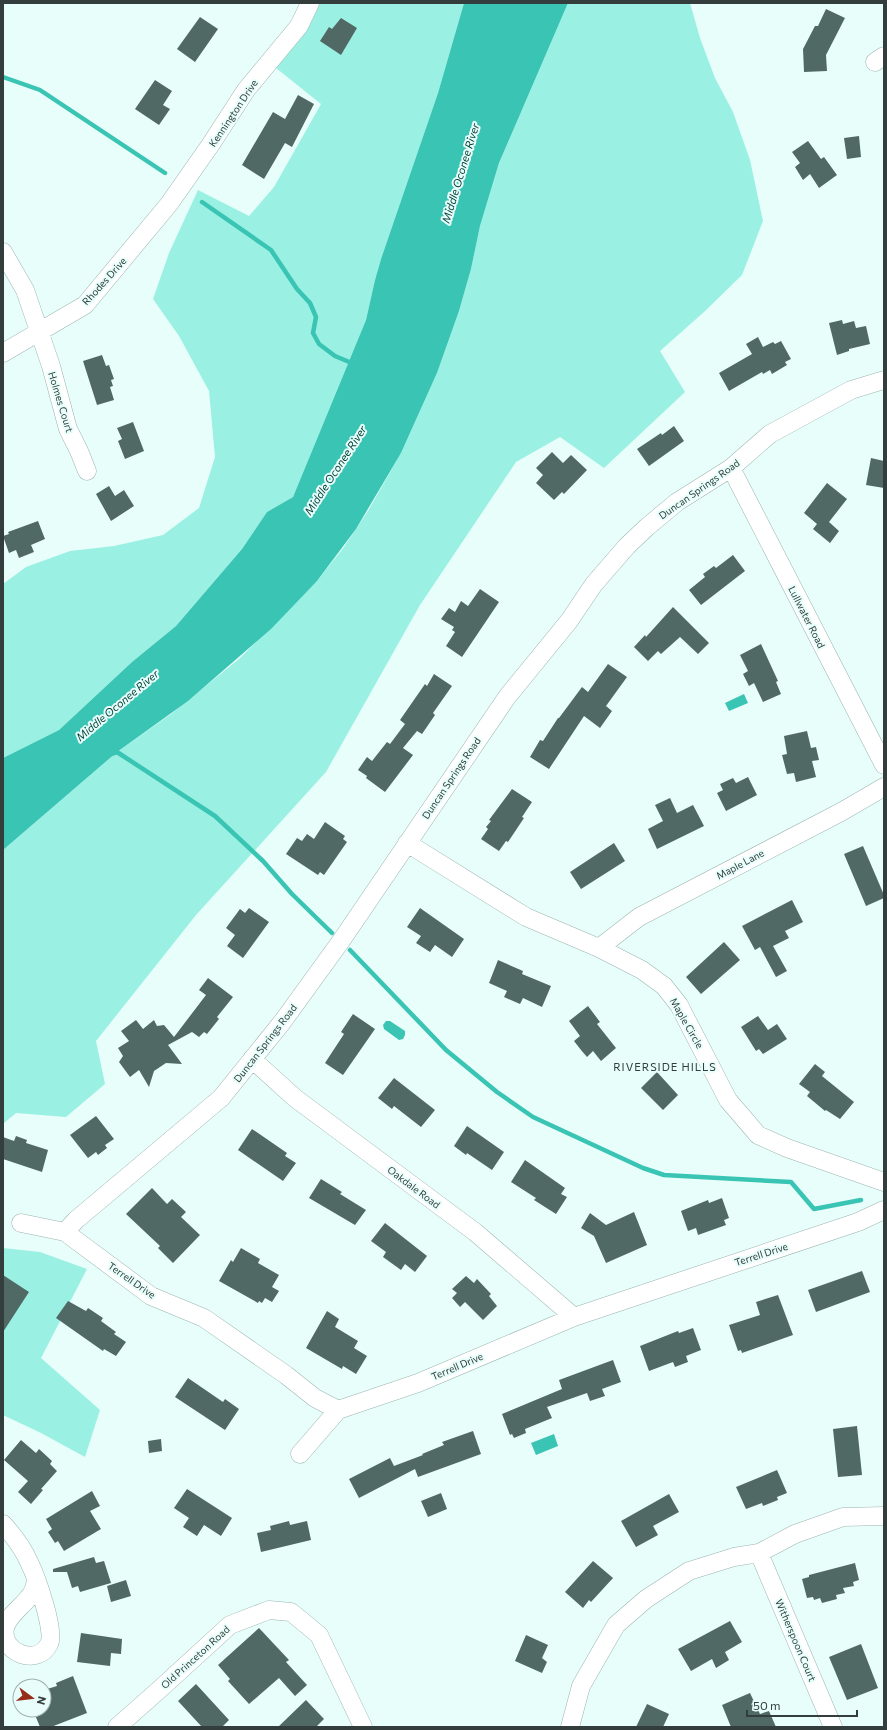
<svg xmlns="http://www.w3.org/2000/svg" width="887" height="1730" viewBox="0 0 887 1730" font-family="Commissioner,sans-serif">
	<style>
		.green { fill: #9af1e3 }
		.water { fill: #3ac4b4 }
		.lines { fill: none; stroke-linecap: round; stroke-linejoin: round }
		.stream { stroke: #3ac4b4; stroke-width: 4.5 }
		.building { fill: #516965 }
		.minor-casing { stroke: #9bb5b0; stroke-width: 19 }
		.minor { stroke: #fff; stroke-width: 18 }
		.labels { text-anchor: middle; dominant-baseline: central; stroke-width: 4; stroke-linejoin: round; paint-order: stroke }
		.street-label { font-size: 10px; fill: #333e3c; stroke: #e8fefa }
		.water-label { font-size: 11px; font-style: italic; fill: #003d37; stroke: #e8fefa }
		.neighbourhood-label { font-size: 11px; letter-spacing: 1px; fill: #333e3c; stroke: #e8fefa }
	</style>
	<rect width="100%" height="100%" fill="#e8fefa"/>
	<path class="green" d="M316,3H464L438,93L381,259L375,280L366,320L293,497L267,512L242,549L176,626L132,662L59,730L3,758V584L26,567L70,551L114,546L163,535L199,508L215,457L209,391L179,336L153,299L169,253L198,190L249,216L274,187L321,104L276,68L302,37Z
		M568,3H690L700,38L715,78L733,112L750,160L763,221L742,275L704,312L660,351L685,392L604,468L560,437L516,462L420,605L326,772L196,915L96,1041L105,1084L66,1117L16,1113L3,1124V850L117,752L171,714L239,659L317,581L344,547L368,511L401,453L437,373L459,311L471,269L480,226L499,163Z
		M3,1248L40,1252L87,1269L41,1358L100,1410L85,1457L41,1433L3,1415Z"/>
	<path class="water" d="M464,3H568L499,163L480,226L471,269L459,311L437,373L401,453L356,529L317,581L271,629L188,701L117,752L3,850V758L59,730L132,662L176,626L242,549L267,512L293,497L366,320L375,280L381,259L438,93Z
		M744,694L748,703L729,711L725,703Z
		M386,1021H390L405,1031V1035L403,1039L399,1040L384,1029L383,1025Z
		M554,1434L558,1446L536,1455L531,1443Z"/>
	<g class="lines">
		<path class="stream" d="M3,77L40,90L165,173
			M202,202L271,250L297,289L310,303L316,317L313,333L319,344L335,356L354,364
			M111,754L117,752L215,816L263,861L292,894L332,933
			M350,950L446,1050L497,1092L533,1117L643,1168L664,1175L791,1182L814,1209L861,1200"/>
	</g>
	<path class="building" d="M826,9L845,18L826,55L827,71L804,72L803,49L815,26H818Z
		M200,17L218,29L195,62L177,49Z
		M341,18L357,28L341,55L320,41L329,27L332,29Z
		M155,80L172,91L163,105L170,109L159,125L135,109Z
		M298,95L314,104L292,147L285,143L264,179L242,165L273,112L285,119Z
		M859,136L861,157L847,159L844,138Z
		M808,141L821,159L824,157L837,175L819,188L810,174L803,180L795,167L800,163L792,152Z
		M842,320L843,324L854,321L856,328L866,326L870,344L849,349V351L837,355L829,323Z
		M758,337L763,347L773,342L775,344L781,341L791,359L785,362L787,365L772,374L770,370L763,374L762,372L729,391L719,373L752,354L746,344Z
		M102,355L106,366L109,365L114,379L111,380L113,386L110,387L114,400L97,405L83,361Z
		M133,422L144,451L125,459L118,441L122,439L117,428Z
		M674,426L684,441L649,466L637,449L661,433L662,435Z
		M552,452L563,463L571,455L587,470L564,494L562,492L554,500L536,483L543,475L536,468Z
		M871,458L884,461V488L866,485Z
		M827,483L847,499L829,522L839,531L830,543L813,529L817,524L804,513Z
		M109,486L115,496L124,490L134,506L111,521L96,494Z
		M38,521L45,539L31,545L34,552L19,558L16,550L9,553L3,536L9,534L8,532Z
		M733,555L745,571L701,605L689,590L705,577L703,574L714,566L716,568Z
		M480,589L499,602L462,657L446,646L455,632L452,630L454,627L441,619L449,608L455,612L461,601L468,606Z
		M673,607L709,643L698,654L680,637L661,654L658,651L648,661L634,647L645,635L646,637Z
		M761,644L778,681L776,682L781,694L763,702L754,683L749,686L743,674L748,671L740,655Z
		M608,664L627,677L606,706L612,711L600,728L584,716L549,769L530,757L540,740L543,741L558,718H559L582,687L588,692Z
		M434,674L452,686L433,713L435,715L422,734L417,731L403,748L413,755L385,792L366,778L367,776L358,770L367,757L372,761L387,742L390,744L405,724L400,720L425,684L427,686Z
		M807,731L811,748L816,747L819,760L812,761L816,777L796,782L794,773L787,774L782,755L787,754L784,736Z
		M748,777L757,795L726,811L717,793L723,790L720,784L733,778L736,783Z
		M512,789L532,802L522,817L524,818L508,842L506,841L499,851L481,839L488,829L486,827L491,821L489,820Z
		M670,798L677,813L693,805L704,826L657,849L648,829L663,821L655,805Z
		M325,822L345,836L343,839L347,842L324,875L320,872L318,875L286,854L297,838L302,841L307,834L314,839Z
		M614,843L625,861L581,889L570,872Z
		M863,846L884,895V898L866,906L844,854Z
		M792,900L803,922L785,931L789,938L773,946L787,971L776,977L760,947L755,950L742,926Z
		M249,908L269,922L243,958L227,946L235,935L226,928L240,909L245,913Z
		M420,908L464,939L452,957L435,945L430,952L416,943L421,936L407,927Z
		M724,942L740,960L701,994L686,977Z
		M498,960L523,971L522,974L551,986L542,1007L523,998L520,1004L504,997L507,991L489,983Z
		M208,978L233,997L217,1017L219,1019L207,1034L204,1032L199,1037L192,1032L168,1045L182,1064L166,1063L154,1071L149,1087L139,1070L130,1077L119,1062L123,1056L118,1048L129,1041L121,1031L136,1020L143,1029L154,1020L157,1026L164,1025L174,1037L206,995L199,990Z
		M588,1006L600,1022L597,1024L616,1048L601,1061L593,1051L587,1057L581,1050L574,1041L580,1036L569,1021Z
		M353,1014L375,1029L343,1075L325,1063L344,1034L341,1032Z
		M758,1016L768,1030L777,1024L787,1039L763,1054L759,1049L756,1051L741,1027Z
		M815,1064L825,1072L822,1076L854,1102L840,1119L826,1110L825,1111L807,1096L810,1092L799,1084Z
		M657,1072L678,1095L663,1110L641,1088Z
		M394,1078L435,1110L421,1127L394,1106L392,1109L378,1098Z
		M96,1116L114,1139L105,1145L107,1148L98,1155L96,1152L88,1158L70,1135Z
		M467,1126L504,1152L492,1170L467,1153L466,1155L454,1146Z
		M252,1129L287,1153L285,1156L296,1163L283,1181L238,1150Z
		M16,1136L27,1140L26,1143L48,1150L42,1172L3,1159V1137L14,1141Z
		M525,1160L565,1188L561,1194L567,1197L556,1214L534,1200L536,1198L511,1182Z
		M321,1179L342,1192L340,1194L366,1210L355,1225L309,1198Z
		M152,1188L167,1204L172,1199L186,1212L181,1217L200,1235L173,1263L158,1248L160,1246L126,1214Z
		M722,1198L729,1218L724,1220L726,1225L698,1235L696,1228L688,1231L681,1211L708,1200L709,1203Z
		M634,1212L647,1245L606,1263L594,1236L581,1228L590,1213L606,1225Z
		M385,1223L427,1256L415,1272L405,1264L401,1270L383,1257L386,1252L371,1241Z
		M241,1248L260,1259L258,1263L279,1275L272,1287L279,1291L272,1302L265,1298L262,1303L259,1301L258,1303L219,1281L231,1260L233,1262Z
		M862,1271L870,1292L816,1312L808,1290Z
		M3,1275L29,1292L3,1332Z
		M466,1276L474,1283L477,1279L491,1294L489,1296L497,1306L483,1320L465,1302L460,1307L452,1298L457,1293L452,1289Z
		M778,1295L793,1335L742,1353L741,1350L738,1351L729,1325L760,1315L756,1302Z
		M68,1301L86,1311L88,1308L103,1318L101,1321L116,1332L114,1334L126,1342L116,1356L104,1349L103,1351L56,1318Z
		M327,1311L339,1319L335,1327L358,1341L354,1348L367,1356L356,1374L343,1366L342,1369L306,1348Z
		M693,1328L701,1350L686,1356L688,1362L675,1367L673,1362L649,1371L640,1346L678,1331L679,1333Z
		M613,1360L621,1382L602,1389L605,1396L590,1401L587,1393L547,1407L552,1418L525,1429L526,1433L514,1438L512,1434L510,1435L502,1414L562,1389L559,1380Z
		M188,1378L223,1402L225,1399L239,1409L225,1430L175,1397Z
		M857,1426L862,1475L838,1477L833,1429Z
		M473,1431L481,1454L418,1477L415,1469L359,1498L349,1479L390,1458L394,1466L423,1455L422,1454L444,1445L442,1442Z
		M161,1439L162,1451L149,1453L148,1441Z
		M21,1440L36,1453L39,1449L52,1461L50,1464L57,1471L41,1489L43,1490L31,1504L18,1492L28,1481L4,1460Z
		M777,1470L787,1493L777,1497L778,1500L763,1506L762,1503L746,1509L736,1487Z
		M187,1489L232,1518L221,1536L204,1525L197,1536L183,1527L189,1518L174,1508Z
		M92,1491L100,1506L90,1511L101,1529L64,1551L58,1541L55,1543L48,1532L52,1529L46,1519Z
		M441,1493L447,1509L428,1517L421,1501Z
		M669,1494L679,1512L653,1526L658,1535L636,1547L621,1521Z
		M289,1521L290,1525L307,1521L311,1540L261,1552L257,1533L271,1530L270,1526Z
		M94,1557L96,1563L104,1561L111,1583L80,1592L78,1586L72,1588L67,1572H53V1569Z
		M593,1561L613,1578L591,1602L589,1600L583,1608L565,1592Z
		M855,1563L859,1580L853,1582L854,1586L843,1588L845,1593L836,1595L837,1599L822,1603L820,1598L814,1600L813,1597L807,1598L802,1579L809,1577V1575Z
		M126,1580L131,1596L111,1602L107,1586Z
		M730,1621L742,1642L725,1652L729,1660L716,1668L712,1659L691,1671L678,1649Z
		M259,1628L289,1660L286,1662L307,1685L295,1696L279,1678L249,1704L228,1681L230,1679L218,1665Z
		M81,1633L122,1639L121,1654L111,1653L110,1666L77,1662Z
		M526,1635L548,1645L542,1658L547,1662L542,1673L515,1661Z
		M861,1644L878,1688L847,1700L829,1657Z
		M73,1676L87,1713L51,1727H40L33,1710H44V1690L57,1686L56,1683Z
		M196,1684L229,1720L222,1727H202L178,1701Z
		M750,1693L760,1714L769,1711L776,1727H731L722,1705Z
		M306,1700L324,1719L316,1727H278Z
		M647,1704L669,1714L663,1727H636Z"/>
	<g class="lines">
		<g class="minor-casing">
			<path id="minor" d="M875,62L884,56
				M3,252L25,290L51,366L68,429L79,451L87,471
				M3,353L85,305L169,204L211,144L246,90L299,26L310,3
				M731,468L884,765
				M407,843L526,917L599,948L642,970L664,986L679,1005L728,1100L758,1135L787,1148L884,1182
				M599,948L639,917L841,812L884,787
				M252,1059L295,1098L475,1232L574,1317
				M21,1223L65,1232L151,1296L204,1318L286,1375L315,1398L338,1410L418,1383L574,1317L858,1222L884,1210
				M65,1232L76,1220L221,1098L283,1021L341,941L507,697L569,621L594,584L627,546L647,527L677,502L731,468L770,434L851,390L884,380
				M300,1454L338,1410
				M3,1524C13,1535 23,1548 29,1562C36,1576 56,1632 49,1644C38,1667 0,1653 5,1628C8,1615 22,1607 29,1597C33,1593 35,1586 36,1580
				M759,1553L833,1727
				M117,1727L160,1689L230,1625L269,1610L291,1612L319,1635L363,1727
				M570,1727L581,1686L616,1625L646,1599L689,1571L734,1557L759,1553L795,1534L843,1517L884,1516"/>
		</g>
		<use href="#minor" class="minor"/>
	</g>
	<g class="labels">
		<g class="street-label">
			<text transform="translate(233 113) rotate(-56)">Kennington Drive</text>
			<text transform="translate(104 281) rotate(-48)">Rhodes Drive</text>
			<text transform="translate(61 402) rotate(73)">Holmes Court</text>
			<text transform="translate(699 489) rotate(-35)">Duncan Springs Road</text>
			<text transform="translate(807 617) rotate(63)">Lullwater Road</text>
			<text transform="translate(451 778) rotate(-56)">Duncan Springs Road</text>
			<text transform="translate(740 864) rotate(-28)">Maple Lane</text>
			<text transform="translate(687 1023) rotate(60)">Maple Circle</text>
			<text transform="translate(265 1043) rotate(-52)">Duncan Springs Road</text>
			<text transform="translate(414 1187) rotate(37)">Oakdale Road</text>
			<text transform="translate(761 1254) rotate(-18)">Terrell Drive</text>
			<text transform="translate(132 1280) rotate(35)">Terrell Drive</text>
			<text transform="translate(457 1366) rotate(-23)">Terrell Drive</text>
			<text transform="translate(796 1640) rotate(67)">Witherspoon Court</text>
			<text transform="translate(195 1657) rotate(-42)">Old Princeton Road</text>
		</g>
		<g class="water-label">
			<text transform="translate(460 173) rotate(-73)">Middle Oconee River</text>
			<text transform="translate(335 470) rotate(-57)">Middle Oconee River</text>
			<text transform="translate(117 705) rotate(-40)">Middle Oconee River</text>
		</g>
		<g class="neighbourhood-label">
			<text x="665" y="1066">RIVERSIDE HILLS</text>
		</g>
	</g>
	<rect width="887" height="1730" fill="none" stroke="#333e3c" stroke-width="8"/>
	<g transform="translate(32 1698) rotate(105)"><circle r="19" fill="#e8fefa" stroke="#a0b1ae"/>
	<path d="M0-3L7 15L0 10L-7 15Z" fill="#962d18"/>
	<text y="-6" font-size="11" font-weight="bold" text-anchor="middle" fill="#333e3c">N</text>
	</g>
	<path d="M747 1710v6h110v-6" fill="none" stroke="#333e3c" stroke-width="2"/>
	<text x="753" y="1710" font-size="12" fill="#333e3c" stroke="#e8fefa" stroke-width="3" paint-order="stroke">50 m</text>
</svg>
